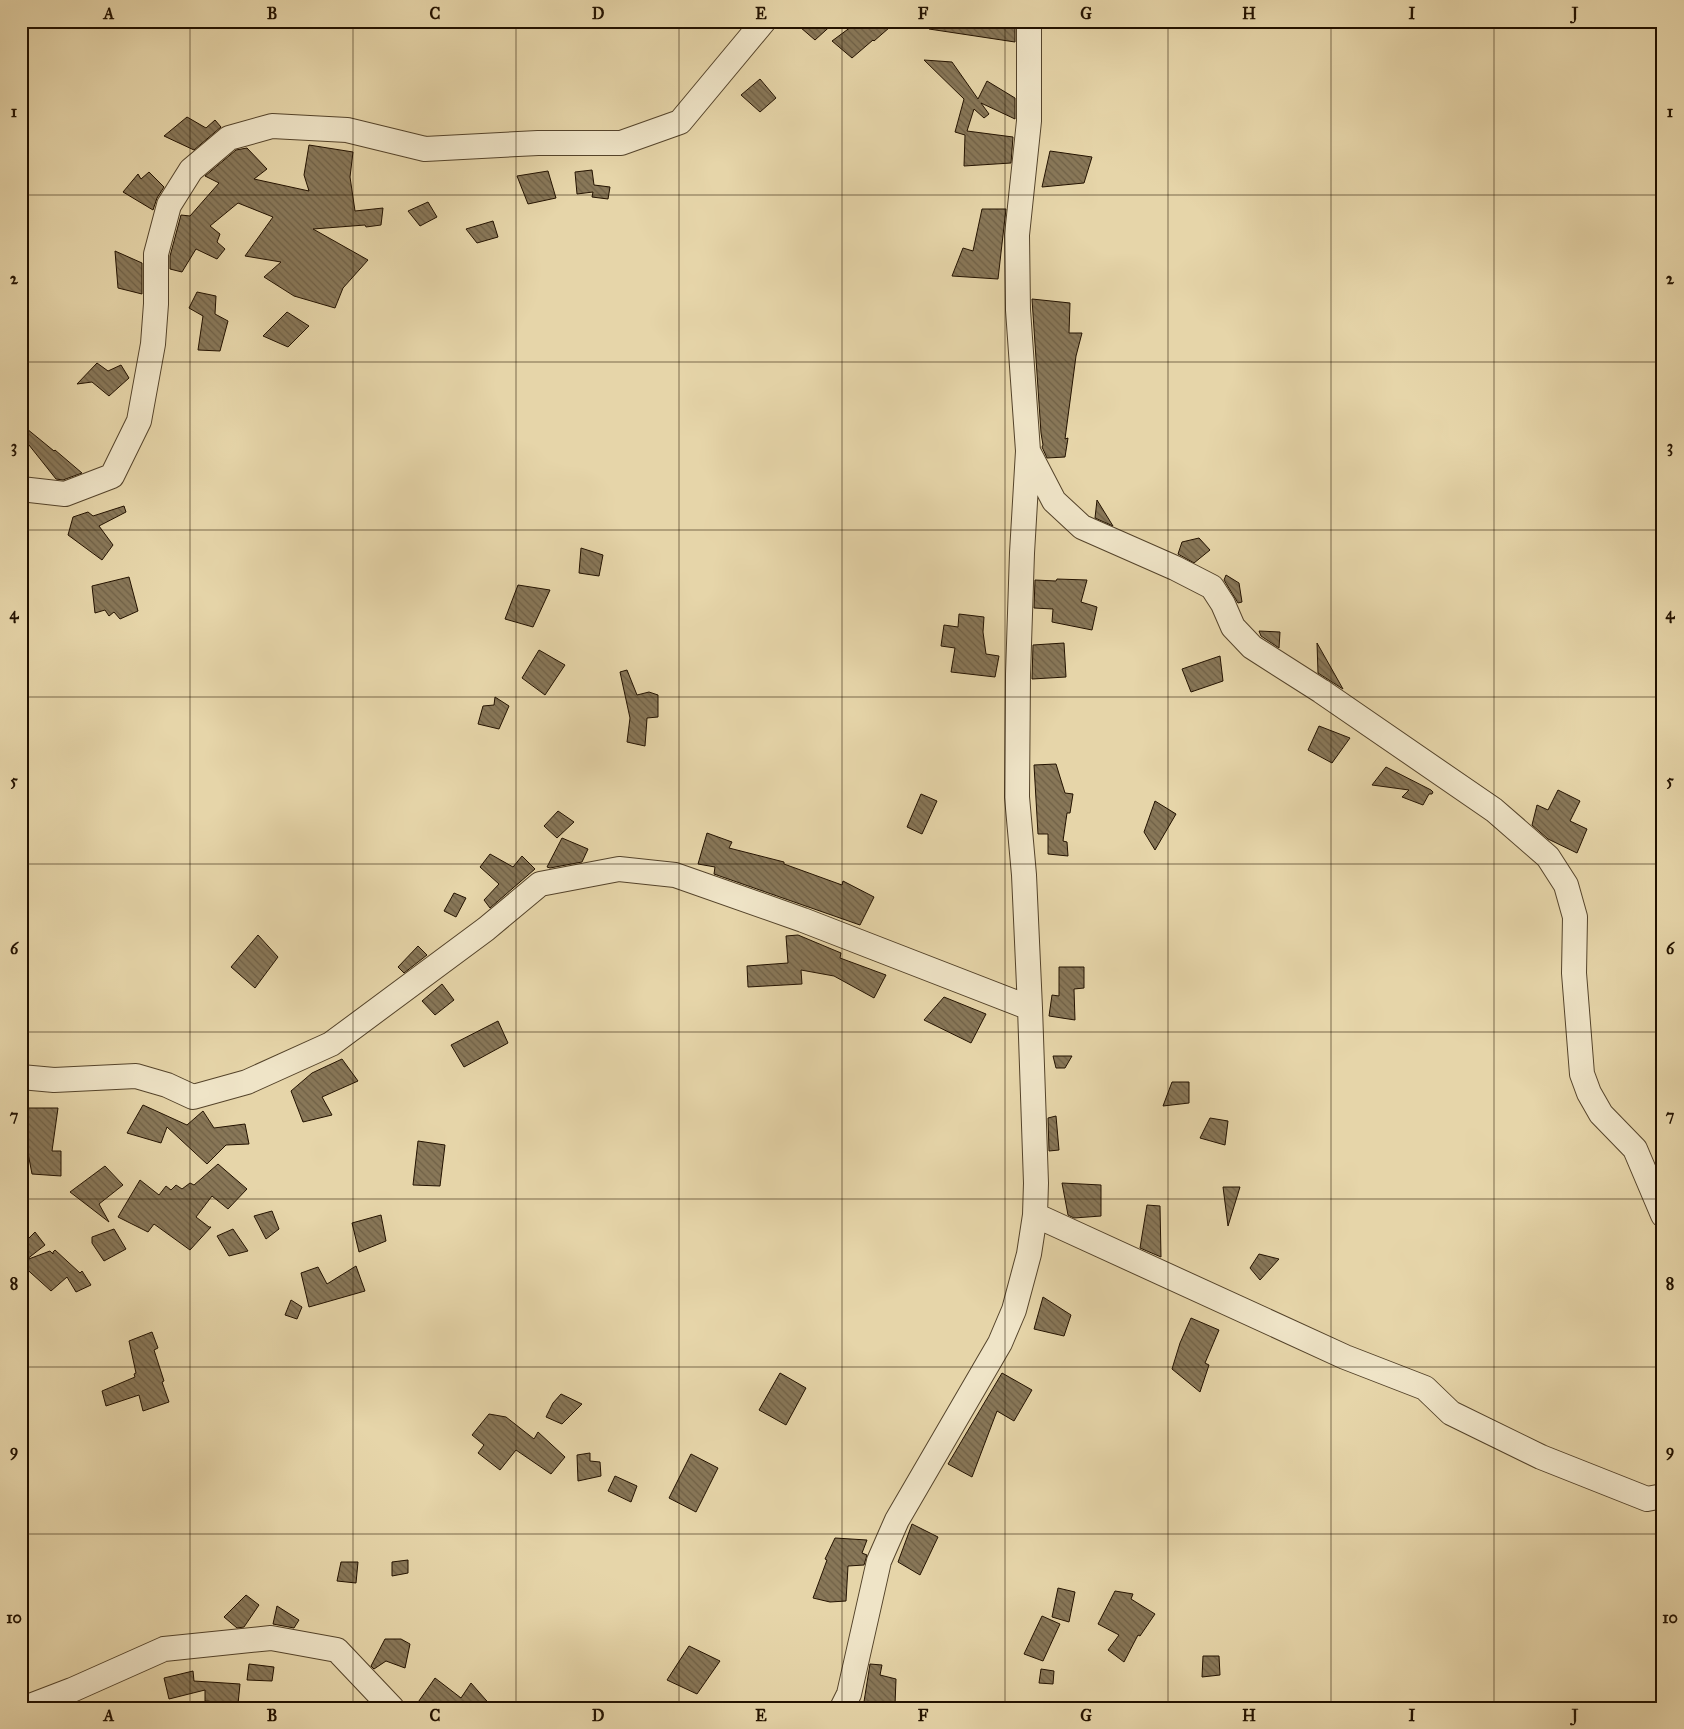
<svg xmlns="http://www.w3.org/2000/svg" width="1684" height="1729" viewBox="0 0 1684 1729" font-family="'IM FELL Great Primer',serif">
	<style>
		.building { fill: url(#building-back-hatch); stroke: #231200 }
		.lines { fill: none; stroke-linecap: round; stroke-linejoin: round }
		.minor-casing { stroke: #54432a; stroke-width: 26 }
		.minor { stroke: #efe4c7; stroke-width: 24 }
		.grid { fill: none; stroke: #231200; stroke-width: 1; stroke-opacity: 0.55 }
		.neatline { fill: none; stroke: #231200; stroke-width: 2 }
		.grid-label { font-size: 16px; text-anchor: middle; font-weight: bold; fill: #231200 }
	</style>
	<defs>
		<pattern id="building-back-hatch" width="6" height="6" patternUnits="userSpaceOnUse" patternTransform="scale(1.25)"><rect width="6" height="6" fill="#887758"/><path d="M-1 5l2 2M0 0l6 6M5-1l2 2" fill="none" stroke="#6f6046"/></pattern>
	</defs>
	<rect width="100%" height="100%" fill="#e6d5a9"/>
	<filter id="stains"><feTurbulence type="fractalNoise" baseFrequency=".004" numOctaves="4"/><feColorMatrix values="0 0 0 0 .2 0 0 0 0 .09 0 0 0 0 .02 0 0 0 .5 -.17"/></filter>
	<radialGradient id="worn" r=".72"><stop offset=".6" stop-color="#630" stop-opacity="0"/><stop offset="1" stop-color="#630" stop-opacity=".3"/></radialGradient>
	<path class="building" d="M793,21H836L815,40Z
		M859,21H897L874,41L873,40L852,58L832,41Z
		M929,21H1015V42L929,29Z
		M924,60L952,62L978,99L987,81L1015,98V119L981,103L989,114L984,118L974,109L967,131L1013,137L1011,163L964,166L965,135L955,132L964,99Z
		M760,79L776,98L760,112L741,95Z
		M187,117L206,128L215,120L221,127L194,150L164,136Z
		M309,145L353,152L350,177L355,211L383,208L381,225L366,227L365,225L313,229L368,260L343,288L335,308L294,296L264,277L281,262L245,256L273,217L238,203L210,226L220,234L217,242L225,249L217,259L196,249L182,272L170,269V256L181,215L190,216L219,183L205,176L236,150L247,148L267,169L254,179L309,191L304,175Z
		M1050,151L1092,157L1084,183L1042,187Z
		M592,170L594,185L610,187L608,199L592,197L593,192L577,194L575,172Z
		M548,171L556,198L528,204L517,176Z
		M149,172L164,187L157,198L153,210L123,192L138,174L141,179Z
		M428,202L437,217L420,226L408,211Z
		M982,209H1006L998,279L952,276L963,248L973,251Z
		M493,221L498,237L477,243L466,229Z
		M115,251L142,263V294L118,288Z
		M197,292L216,296L215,314L228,321L220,351L198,350L203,316L189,308Z
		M1032,299L1070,303L1069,333H1082L1076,356L1065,439L1068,438L1065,457L1047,458L1042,447L1043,445L1041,433Z
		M287,312L309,326L288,347L263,336Z
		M97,363L108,371L121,365L129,378L109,396L92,382L77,384Z
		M21,424L54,451L55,450L82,473L63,480L56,479L21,435Z
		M1097,500L1113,526L1095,518Z
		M124,506L126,512L99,526L113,545L102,560L68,535L73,517L88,512L93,516Z
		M1199,538L1210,550L1194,563L1178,554L1182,542Z
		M581,548L603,555L599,576L579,573Z
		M1226,575L1239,583L1242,602L1238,603L1224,580Z
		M129,577L138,611L120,619L114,612L109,616L105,610L95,613L92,586Z
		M1057,579L1087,580L1081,602L1097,607L1092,630L1052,622L1053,609L1034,608L1035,580L1056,581Z
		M518,585L550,590L533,627L505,619Z
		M959,614L984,617L983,632L986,654L999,656L995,677L951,672L955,648L941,646L944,625L958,627Z
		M1259,631L1280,632L1279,648L1261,636Z
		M1064,643L1066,677L1032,679L1033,645Z
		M1317,643L1343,689L1318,673Z
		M539,650L565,665L545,695L522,678Z
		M1220,656L1223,681L1191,692L1182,669Z
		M627,670L637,695L649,692L658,695V717L647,718L645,746L627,742L630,718L620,672Z
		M495,697L509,706L499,729L478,724L483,706L494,705Z
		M1319,726L1350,738L1332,763L1308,750Z
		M1056,764L1065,793L1073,794L1070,813H1067L1063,841L1067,842L1068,856L1048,854V834H1038L1034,765Z
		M1386,767L1431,790L1433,792L1432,794H1429L1423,805L1402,797L1409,790L1372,785Z
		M1558,790L1580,801L1570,821L1587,829L1577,853L1548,839L1532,825L1537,805L1548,810Z
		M921,794L937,801L922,834L907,827Z
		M1155,801L1176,814L1155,850L1144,832Z
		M558,811L574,822L557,838L544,826Z
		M707,833L732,842L729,848L784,862V864L842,885L843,881L874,897L860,925L714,874L715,867L698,864Z
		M562,838L588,849L582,862L550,868L547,867Z
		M490,854L513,867L522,856L535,869L490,908L484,900L499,884L480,867Z
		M454,893L466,898L456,917L444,911Z
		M258,935L278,957L255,988L231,967Z
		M798,935L841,953L840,958L886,975L874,998L834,976L801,970L802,984L748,987L747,966L788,963L786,936Z
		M418,946L427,955L404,973L398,967Z
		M1059,967H1084V988L1074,989L1075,1020L1049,1016L1052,995L1059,996Z
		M442,984L454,1000L435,1015L422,1001Z
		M944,997L986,1014L971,1043L924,1020Z
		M498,1021L508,1043L464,1067L451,1045Z
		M1053,1056H1072L1065,1068H1056Z
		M342,1059L358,1081L322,1097L332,1115L303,1122L291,1091L312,1073Z
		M1172,1082H1189V1103L1163,1106Z
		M143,1105L187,1125L203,1111L214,1128L245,1124L249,1144L226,1145L207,1164L167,1127L161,1143L127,1133Z
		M21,1108H58L52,1151H61V1176L32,1174L28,1153L21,1152Z
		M1056,1116L1059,1150L1049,1151L1048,1118Z
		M1210,1118L1228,1121L1225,1145L1200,1138Z
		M418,1141L445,1145L440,1186L413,1185Z
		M218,1164L247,1189L228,1209L212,1196L196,1217L209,1227H211L190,1250L154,1224L148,1232L118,1217L140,1180L159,1195L166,1186L171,1190L176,1185L182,1189L190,1183L194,1185Z
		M105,1166L123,1185L99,1204L109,1222L70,1192Z
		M1062,1183L1101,1185V1216L1074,1218L1068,1215Z
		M1223,1187H1240L1228,1226Z
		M1147,1205L1160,1206L1161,1257L1140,1248Z
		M272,1211L279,1229L266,1239L254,1216Z
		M381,1215L386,1241L359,1252L352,1223Z
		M114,1229L126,1249L104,1261L92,1243V1237Z
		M233,1229L248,1251L229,1256L217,1236Z
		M35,1232L45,1245L26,1260L50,1251L53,1254V1252L55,1250L80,1273L82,1271L91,1285L76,1292L67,1277L51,1291L21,1264V1246Z
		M1259,1254L1279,1259L1260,1280L1250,1268Z
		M356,1266L365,1291L309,1307L301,1273L318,1267L327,1284Z
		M1043,1297L1071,1315L1064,1336L1034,1329Z
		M291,1300L302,1307L297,1319L285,1315Z
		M1191,1318L1219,1330L1205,1363L1209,1365L1200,1392L1172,1369L1180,1343Z
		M152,1332L158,1348L154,1350L164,1381L162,1382L169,1402L143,1411L139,1395L106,1406L102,1391L135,1377L134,1374L136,1373L129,1341Z
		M780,1373L806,1388L786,1425L759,1410Z
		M1002,1373L1032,1390L1014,1421L997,1411L972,1477L948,1464Z
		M561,1394L582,1404L562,1424L546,1417L553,1403Z
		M489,1414L506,1417L534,1439L538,1432L565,1457L551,1474L516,1450L500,1470L478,1453L484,1445L472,1435Z
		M590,1453V1461L600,1462L601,1476L578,1481L577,1455Z
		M691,1454L718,1468L696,1512L669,1498Z
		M615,1476L637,1486L631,1502L608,1491Z
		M912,1524L938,1537L920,1575L898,1562Z
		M835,1538L867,1540L862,1553L867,1555L864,1565L848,1566L846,1601L830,1602L813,1598L827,1560L825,1559Z
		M408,1560V1573L392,1576V1562Z
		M341,1562H358L356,1583L337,1581Z
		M1058,1588L1075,1592L1069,1622L1052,1617Z
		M1115,1591L1133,1594L1131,1599L1155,1614L1140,1636L1138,1635L1124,1662L1108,1650L1119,1635L1098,1624Z
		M246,1595L259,1605L244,1627L237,1628L224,1617Z
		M277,1606L299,1620L294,1628L273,1624Z
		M1042,1616L1060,1624L1043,1661L1024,1654Z
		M385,1639H401L410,1644L405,1668L386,1661L374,1669L371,1666Z
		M689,1646L720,1661L697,1694L667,1680Z
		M1203,1656H1219L1220,1675L1202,1677Z
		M249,1664L274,1667L272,1681L247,1680Z
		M870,1664L882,1665L880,1675L896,1679L895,1705L874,1702L873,1708H863Z
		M1041,1669L1054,1671L1053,1684L1039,1683Z
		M193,1671L194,1681L240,1684L238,1704L205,1701V1690L169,1699L164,1678Z
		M435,1678L461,1698L471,1683L493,1708H414Z"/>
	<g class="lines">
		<g class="minor-casing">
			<path id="minor" d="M1028,451L1054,501L1082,527L1175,568L1212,587L1223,604L1233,627L1252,647L1321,691L1494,810L1548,857L1566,885L1575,917L1574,973L1582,1074L1589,1093L1601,1114L1635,1149L1663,1215
				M21,489L65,494L112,476L139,421L153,344L156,304V254L169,205L191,170L229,138L272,126L347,130L425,149L538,143H621L680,122L764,21
				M21,1077L54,1080L136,1076L167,1085L193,1097L247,1082L331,1044L486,929L540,884L619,869L675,875L803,920L1030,1008
				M1035,1215L1345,1357L1425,1388L1451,1413L1541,1457L1647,1499L1663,1496
				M25,1708L72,1690L164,1649L271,1638L337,1650L392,1708
				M842,1708L849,1694L879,1561L897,1520L1000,1343L1014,1310L1029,1254L1035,1215L1036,1183L1030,1008L1024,875L1017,797L1018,674L1022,553L1028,451L1018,310L1017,235L1029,121V21"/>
		</g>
		<use href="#minor" class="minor"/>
	</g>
	<path class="grid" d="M190,21V1708M353,21V1708M516,21V1708M679,21V1708M842,21V1708M1005,21V1708M1168,21V1708M1331,21V1708M1494,21V1708M21,195H1663M21,362H1663M21,530H1663M21,697H1663M21,864H1663M21,1032H1663M21,1199H1663M21,1367H1663M21,1534H1663"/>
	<rect width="1684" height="1729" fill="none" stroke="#e6d5a9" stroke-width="55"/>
	<rect x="28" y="28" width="1628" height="1674" class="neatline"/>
	<g class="grid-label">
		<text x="109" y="19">A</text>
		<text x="272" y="19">B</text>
		<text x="435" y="19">C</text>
		<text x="598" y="19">D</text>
		<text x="761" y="19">E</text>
		<text x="923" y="19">F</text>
		<text x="1086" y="19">G</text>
		<text x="1249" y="19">H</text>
		<text x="1412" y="19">I</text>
		<text x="1575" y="19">J</text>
		<text x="14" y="117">1</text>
		<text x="1670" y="117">1</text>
		<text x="14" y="284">2</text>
		<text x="1670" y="284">2</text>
		<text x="14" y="452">3</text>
		<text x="1670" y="452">3</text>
		<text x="14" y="619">4</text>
		<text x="1670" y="619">4</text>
		<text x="14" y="786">5</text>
		<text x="1670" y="786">5</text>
		<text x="14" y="954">6</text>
		<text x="1670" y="954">6</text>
		<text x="14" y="1121">7</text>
		<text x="1670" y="1121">7</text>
		<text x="14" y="1289">8</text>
		<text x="1670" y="1289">8</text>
		<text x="14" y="1456">9</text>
		<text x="1670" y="1456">9</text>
		<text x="14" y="1623">10</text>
		<text x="1670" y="1623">10</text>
		<text x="109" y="1721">A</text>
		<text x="272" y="1721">B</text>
		<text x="435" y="1721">C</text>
		<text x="598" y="1721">D</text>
		<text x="761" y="1721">E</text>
		<text x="923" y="1721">F</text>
		<text x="1086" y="1721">G</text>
		<text x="1249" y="1721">H</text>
		<text x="1412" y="1721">I</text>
		<text x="1575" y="1721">J</text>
	</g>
	<rect width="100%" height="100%" filter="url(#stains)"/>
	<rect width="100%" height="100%" fill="url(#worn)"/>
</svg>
